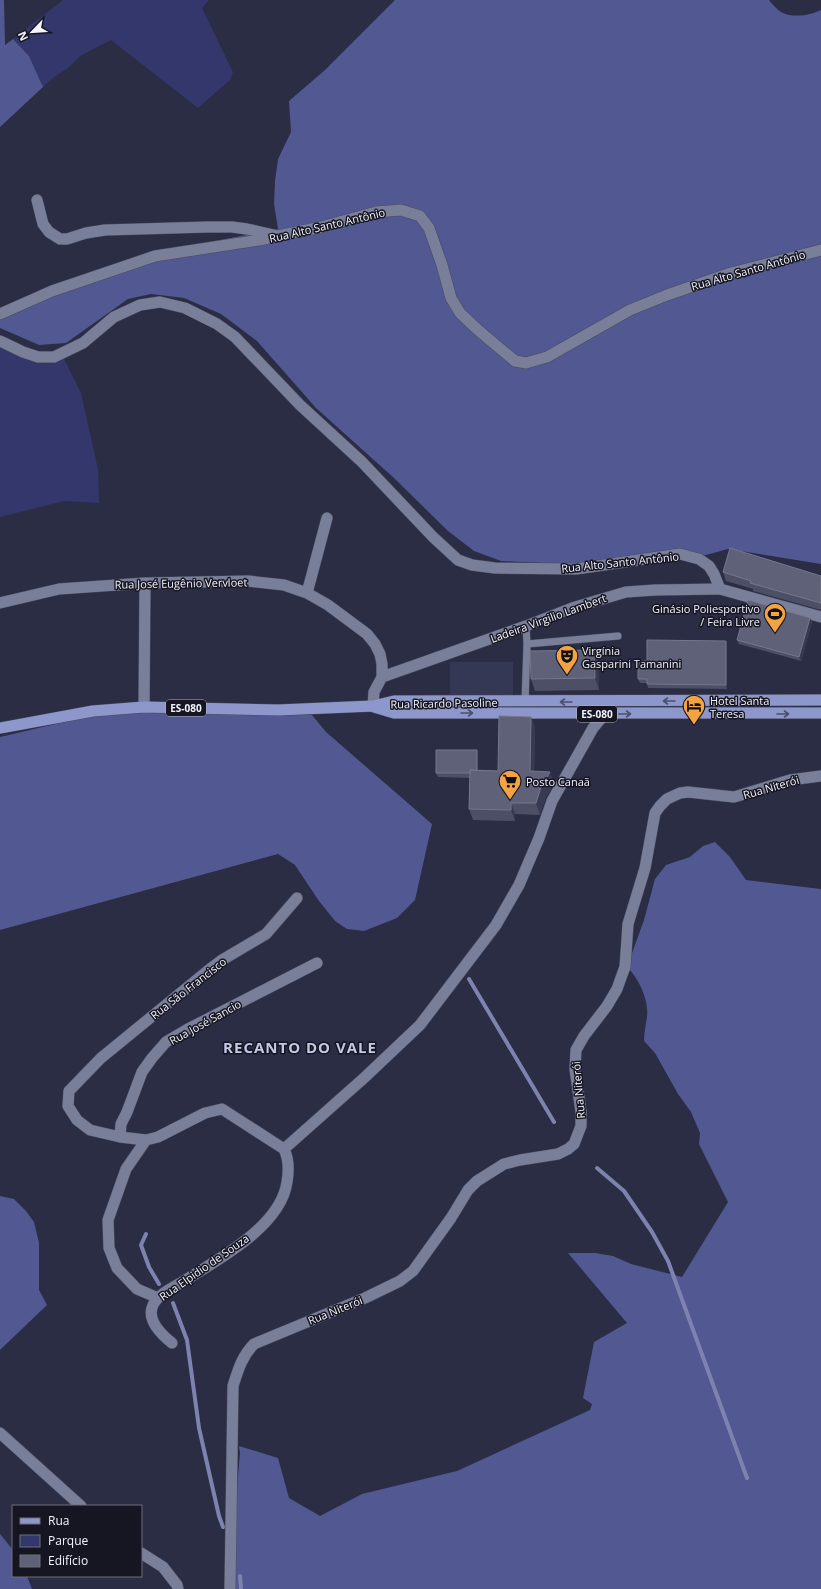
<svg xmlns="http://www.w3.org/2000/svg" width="821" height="1589" viewBox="0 0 821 1589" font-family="'Open Sans',sans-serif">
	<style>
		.built { fill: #343854 }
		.green { fill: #33376b }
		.forest { fill: #515892 }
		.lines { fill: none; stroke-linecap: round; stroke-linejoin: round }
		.stream { stroke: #7d83ae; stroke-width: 4 }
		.service-casing { stroke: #484b5d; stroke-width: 8 }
		.minor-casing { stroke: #484b5d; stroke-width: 12 }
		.tertiary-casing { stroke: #484b5d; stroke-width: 12 }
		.primary-casing { stroke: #484b5d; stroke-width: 12 }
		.service { stroke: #797e99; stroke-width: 7 }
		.minor { stroke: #797e99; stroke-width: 11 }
		.tertiary { stroke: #797e99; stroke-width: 11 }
		.primary { stroke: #8e97cc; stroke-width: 11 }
		.wall { fill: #4c4f66 }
		.shaded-wall { fill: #373a52 }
		.building { fill: #5e6177; stroke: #75788c }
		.oneway { stroke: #4b506e }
		.labels { text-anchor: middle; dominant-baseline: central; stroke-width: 3; stroke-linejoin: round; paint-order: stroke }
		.shield { fill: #151621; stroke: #b0b1bc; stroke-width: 1 }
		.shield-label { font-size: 10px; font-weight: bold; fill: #f3f4fe }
		.street-label { font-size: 11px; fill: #f3f4fe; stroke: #151621 }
		.poi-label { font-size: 11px; fill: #f3f4fe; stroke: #151621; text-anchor: start }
		.district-label { font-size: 15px; font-weight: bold; letter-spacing: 1px; fill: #c3c9e6; stroke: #151621 }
	</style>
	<rect width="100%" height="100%" fill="#2a2d44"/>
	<path class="built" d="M450,662H513V695H450Z"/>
	<path class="green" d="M63,0H209L202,8L233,72L230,80L198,108L111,40L80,56L68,68L53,78L43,87L29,56L13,39Z
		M0,345L38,362L64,359L81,393L98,469L99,503L64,501L0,517Z"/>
	<path class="forest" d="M0,0H4L5,45L13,39L29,56L43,87L0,127Z
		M395,0H769C772,4 778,11 783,13C794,18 811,15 821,10V564L728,549L695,558L580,565L501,561L474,551L448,531L394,478L316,408L257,341L221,314L184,298L151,294L128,299L66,343L39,345L0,328V317L46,289L140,255L278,229L274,204L275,181L278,159L291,132L289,101L325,70Z
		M120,712L312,715L326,732L432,824L415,900L397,918L364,931L347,929L335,921L319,901L295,865L278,854L0,930V737L81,718Z
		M715,842L730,857L746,880L821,889V1589H234L235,1510L240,1453L239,1446L278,1458L289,1498L320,1516L362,1494L457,1471L590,1410L592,1404L583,1398L594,1342L627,1323L568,1253H595L613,1256L631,1264L682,1277L728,1202L699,1144L700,1133L691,1112L678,1094L655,1053L644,1041C644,1032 646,1025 647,1016C649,1000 638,977 627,967L644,920L655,879L666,865L690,857L703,846Z
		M0,1196L14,1199L26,1211L34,1222L39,1243V1290L47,1305L0,1350Z
		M0,1534L13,1550V1576H27L32,1589H0Z"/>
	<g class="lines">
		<path class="stream" d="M469,979L554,1122
			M597,1168L624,1191L652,1232L668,1261L747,1478
			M146,1234L141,1245L149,1267L159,1284
			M173,1303L187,1340L199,1428L219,1516L223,1527
			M240,1576L241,1589"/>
		<g class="service-casing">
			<path id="service" d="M526,626L527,644L618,636
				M525,702L527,644"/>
		</g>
		<g class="minor-casing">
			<path id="minor" d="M37,200L43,224L49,232L60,239H67L86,233L105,230L208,227H232L247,229L274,235
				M0,314L52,291L155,256L259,240L321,227L376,212L401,210L420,216L429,228L442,265L451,298L460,313L478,330L515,361L526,363L547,357L630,310L667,295L731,273L821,250
				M307,593L327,518
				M0,603L59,589L145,583L248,581L284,585L307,593L328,605L367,634L375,644L380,654L382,664V677L374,692L373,706
				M382,677L526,626L572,608L626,592L655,590L720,589
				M144,707L145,583
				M120,1137L121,1124L127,1112L142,1072L152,1058L166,1042L188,1029L317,963
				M146,1140L126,1169L108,1220L109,1248L117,1268L137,1289L158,1298
				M284,1149L364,1078L420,1025L496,925L519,885L539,838L552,801L593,728L605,714
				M172,1343C162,1335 146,1320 153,1305C158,1294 174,1287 184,1281C219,1259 281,1226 287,1182C289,1170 289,1159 284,1149L222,1109L205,1113L158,1137L146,1140L120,1137L90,1130L77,1120L68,1106L69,1091L101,1058L210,969L222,960L266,934L297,898
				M0,1433L81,1506
				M141,1553L163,1567L177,1585L178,1589
				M230,1589L233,1386C238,1370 242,1356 254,1344L365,1298L400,1281L413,1271L451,1218L468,1190L477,1181L504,1164L520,1160L558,1154L568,1149L574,1144L581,1126V1112L575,1069L576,1050L584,1036L607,1006L617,989L622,975L625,967L628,924L645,868L655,813L660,806L667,799L680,793L688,792L734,797L790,780L821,776"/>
		</g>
		<g class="tertiary-casing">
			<path id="tertiary" d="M0,341L23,352L38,357H54L83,343L114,317L140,305L160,302L185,308L217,324L235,337L300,405L362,462L433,537L458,560L472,565L495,568L576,569L680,554L699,559L709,566L714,574L720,589L821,617"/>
		</g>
		<g class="primary-casing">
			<path id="primary" d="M374,707L394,713H821
				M0,728L93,711L144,707L278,710L373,706L394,701L821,700"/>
		</g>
		<use href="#service" class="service"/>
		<use href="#minor" class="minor"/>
		<use href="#tertiary" class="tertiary"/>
		<use href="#primary" class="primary"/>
	</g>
	<path class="wall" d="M723,572L821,576V610L753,591V589L726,581Z
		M812,622L801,661L739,644L737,640Z
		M726,641L727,645V689L648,688L647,683H640L638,679L647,661Z
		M599,662V690L535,691L531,679Z
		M531,717L535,728L534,772L554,783L545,799L540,815L515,814V821L473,820L469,809L470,778L438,777L436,773L478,754V770L498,771Z"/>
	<path class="shaded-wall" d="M810,618L812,622L801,661L799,657Z
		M726,641L727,645V689L726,685Z
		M594,650L599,662V690L595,678Z
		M531,717L535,728L534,783L530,771Z
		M477,750L478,754V778L477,773Z
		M550,772L554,783L545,799L540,815L536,803L541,787Z
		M511,803L515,814V821L511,810Z"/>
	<path class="building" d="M730,548L821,576V603L750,583L751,581L723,572Z
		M748,600L810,618L799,657L737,640Z
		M647,640L726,641V685L647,684V679H638V661H647Z
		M594,650L595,678L531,679L530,651Z
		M499,716L531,717L530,771L550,772L541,787L536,803H511V810L469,809L470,770L498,771Z
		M436,750H477V770H470V773H436Z"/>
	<defs><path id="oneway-shaft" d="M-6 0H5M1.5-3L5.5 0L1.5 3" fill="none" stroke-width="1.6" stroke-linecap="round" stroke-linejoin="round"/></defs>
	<g class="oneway">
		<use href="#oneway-shaft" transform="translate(669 701) rotate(180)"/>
		<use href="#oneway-shaft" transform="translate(566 702) rotate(180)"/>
		<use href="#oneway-shaft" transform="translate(467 713)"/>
		<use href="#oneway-shaft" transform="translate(625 714)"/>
		<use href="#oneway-shaft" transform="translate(783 714)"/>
	</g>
	<defs>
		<g id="stadium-pin" transform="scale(1.15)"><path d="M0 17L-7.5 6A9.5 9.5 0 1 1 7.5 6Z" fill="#f4a344" stroke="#151621"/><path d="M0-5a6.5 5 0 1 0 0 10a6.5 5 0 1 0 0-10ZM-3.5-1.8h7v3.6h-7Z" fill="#111"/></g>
		<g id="theatre-pin" transform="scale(1.15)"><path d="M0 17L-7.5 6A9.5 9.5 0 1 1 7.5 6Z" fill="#f4a344" stroke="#151621"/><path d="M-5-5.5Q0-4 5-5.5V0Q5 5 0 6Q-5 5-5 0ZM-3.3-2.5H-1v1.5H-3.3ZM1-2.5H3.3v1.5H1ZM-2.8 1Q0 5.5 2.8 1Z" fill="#111"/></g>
		<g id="hotel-pin" transform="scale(1.15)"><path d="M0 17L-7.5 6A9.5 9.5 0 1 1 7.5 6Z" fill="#f4a344" stroke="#151621"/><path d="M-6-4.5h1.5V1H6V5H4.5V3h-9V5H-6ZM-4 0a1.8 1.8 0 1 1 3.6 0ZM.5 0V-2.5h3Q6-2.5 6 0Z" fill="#111"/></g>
		<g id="supermarket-pin" transform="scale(1.15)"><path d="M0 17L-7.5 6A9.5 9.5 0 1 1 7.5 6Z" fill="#f4a344" stroke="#151621"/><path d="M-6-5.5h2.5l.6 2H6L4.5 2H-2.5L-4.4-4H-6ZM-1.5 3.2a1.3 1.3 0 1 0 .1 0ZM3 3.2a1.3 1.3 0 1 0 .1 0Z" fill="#111"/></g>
	</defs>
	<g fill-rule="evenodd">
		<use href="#stadium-pin" x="775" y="614"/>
		<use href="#theatre-pin" x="567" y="656"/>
		<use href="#hotel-pin" x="694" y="706"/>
		<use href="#supermarket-pin" x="510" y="781"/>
	</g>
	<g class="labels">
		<g class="shield">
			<rect x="166" y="700" width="40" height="16" rx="3"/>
			<rect x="577" y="706" width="40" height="16" rx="3"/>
		</g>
		<g class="shield-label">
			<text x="186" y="708">ES-080</text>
			<text x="597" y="714">ES-080</text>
		</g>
		<g class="street-label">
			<text transform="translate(327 225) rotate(-13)">Rua Alto Santo Antônio</text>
			<text transform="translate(748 270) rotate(-16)">Rua Alto Santo Antônio</text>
			<text transform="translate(620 562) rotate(-6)">Rua Alto Santo Antônio</text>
			<text transform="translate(181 583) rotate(-1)">Rua José Eugênio Vervloet</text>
			<text transform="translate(548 618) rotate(-20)">Ladeira Virgilio Lambert</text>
			<text transform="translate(444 703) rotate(-1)">Rua Ricardo Pasoline</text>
			<text transform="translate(771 787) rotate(-16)">Rua Niterói</text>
			<text transform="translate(188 988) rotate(-38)">Rua São Francisco</text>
			<text transform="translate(205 1022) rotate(-29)">Rua José Sancio</text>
			<text transform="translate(578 1090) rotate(-95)">Rua Niterói</text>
			<text transform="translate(204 1267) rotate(-35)">Rua Elpidio de Souza</text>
			<text transform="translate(335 1310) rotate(-22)">Rua Niterói</text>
		</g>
		<g class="poi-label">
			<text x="760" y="608" text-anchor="end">Ginásio Poliesportivo<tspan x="760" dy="13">/ Feira Livre</tspan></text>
			<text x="582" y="650">Virgínia<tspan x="582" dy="13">Gasparini Tamanini</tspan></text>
			<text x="710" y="700">Hotel Santa<tspan x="710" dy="13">Teresa</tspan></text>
			<text x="526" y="781">Posto Canaã</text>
		</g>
		<g class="district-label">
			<text x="300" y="1047">RECANTO DO VALE</text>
		</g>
	</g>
	<rect x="12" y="1505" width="130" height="72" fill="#151621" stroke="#6e6f79"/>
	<rect x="20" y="1518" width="20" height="6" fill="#8e97cc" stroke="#6e6f79"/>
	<text x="48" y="1525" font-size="12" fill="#f3f4fe">Rua</text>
	<rect x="20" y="1535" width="20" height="12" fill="#33376b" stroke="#6e6f79"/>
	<text x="48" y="1545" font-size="12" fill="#f3f4fe">Parque</text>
	<rect x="20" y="1555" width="20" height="12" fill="#5e6177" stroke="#6e6f79"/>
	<text x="48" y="1565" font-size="12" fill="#f3f4fe">Edifício</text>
	<g transform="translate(32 32) rotate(245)" stroke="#151621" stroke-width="3" paint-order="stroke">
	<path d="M0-3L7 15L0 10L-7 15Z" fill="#f3f4fe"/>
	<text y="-6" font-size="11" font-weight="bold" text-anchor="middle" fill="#f3f4fe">N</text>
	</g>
</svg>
